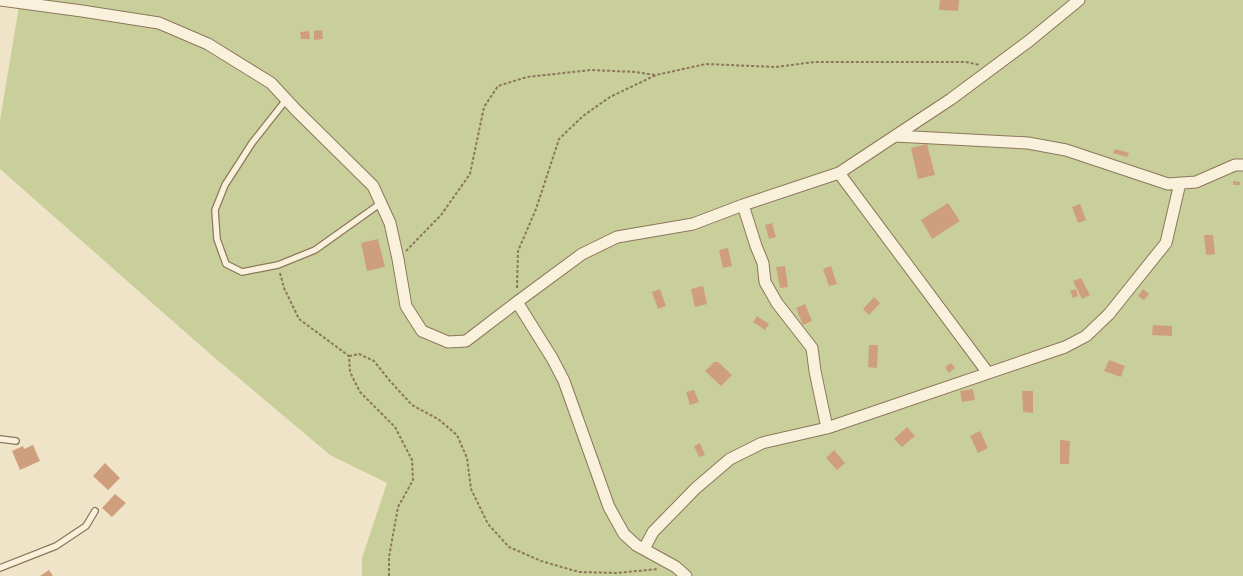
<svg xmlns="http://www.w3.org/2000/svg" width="1243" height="576" viewBox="0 0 1243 576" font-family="Georgia,serif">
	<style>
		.green { fill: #c9cf9b }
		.building { fill: #cf9f7d }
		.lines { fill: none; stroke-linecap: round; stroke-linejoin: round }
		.service-casing { stroke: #8d765c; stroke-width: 8 }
		.minor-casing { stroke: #8d765c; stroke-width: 13 }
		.path { stroke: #8d765c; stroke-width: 2; stroke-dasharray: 3 2; stroke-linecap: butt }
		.service { stroke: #faf1dc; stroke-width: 5.5 }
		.minor { stroke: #faf1dc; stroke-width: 11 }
	</style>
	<rect width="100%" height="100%" fill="#f0e4c8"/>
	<path class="green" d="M20,0H1243V576H362V558L387,483L330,455L209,353L0,169V120Z"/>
	<path class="building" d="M940,0H959L958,11L939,10Z
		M322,30L323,39L314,40V31Z
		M309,31L310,39H301L300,32Z
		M927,144L935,175L918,179L911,148Z
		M1115,149L1129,153L1127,157L1113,153Z
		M1233,181L1240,182V185H1233Z
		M948,203L960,221L932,239L921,220Z
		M1080,204L1086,220L1078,223L1072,207Z
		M772,223L776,237L769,239L765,225Z
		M1204,235H1213L1215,254L1206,255Z
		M378,239L385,267L367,271L361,243Z
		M728,248L732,266L723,268L719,250Z
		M785,266L788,287L780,288L776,267Z
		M831,266L837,284L829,286L823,269Z
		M1081,278L1090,295L1082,299L1073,281Z
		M703,286L707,304L695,307L691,289Z
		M660,289L666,306L658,309L652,292Z
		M1076,289L1078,296L1073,298L1070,291Z
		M1143,289L1149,294L1144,300L1138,296Z
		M874,297L880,303L869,315L863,309Z
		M805,304L812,321L803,325L796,308Z
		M757,316L769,324L765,330L753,322Z
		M1153,325L1172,326V336L1152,335Z
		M869,345H878L877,368L868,367Z
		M1109,360L1125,366L1121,377L1104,371Z
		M714,362H718L732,375L721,386L705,371Z
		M951,363L955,368L949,373L945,367Z
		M973,389L975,400L962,402L960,391Z
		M694,390L699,402L690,405L686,392Z
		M1022,391H1033V413L1023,412Z
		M907,427L915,436L902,447L894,439Z
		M980,431L988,448L978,453L970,436Z
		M1060,440L1070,441L1069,464H1060Z
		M700,443L705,455L699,457L694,446Z
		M33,445L40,461L20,470L12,451L23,446L24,449Z
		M834,450L845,463L837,470L826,458Z
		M105,463L120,478L108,490L93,476Z
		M115,494L126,503L112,517L102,508Z
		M49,570L53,576H40Z"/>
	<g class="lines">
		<g class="service-casing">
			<path id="service" d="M286,100L252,143L225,185L215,210L217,239L226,264L242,272L278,265L315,250L381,203
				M0,439L16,441
				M0,568L56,546L86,526L95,511"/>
		</g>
		<g class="minor-casing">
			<path id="minor" d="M0,0L82,11L159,23L208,44L271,83L296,110L373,186L390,223L398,259L406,306L422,331L448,342L466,341L517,302L582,254L617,237L693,224L743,205L839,173L951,99L1029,41L1079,0
				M895,136L1028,143L1066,150L1168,184L1196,182L1235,165H1243
				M839,173L988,373
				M743,205L756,246L763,263L765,282L777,303L812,348L815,371L827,428
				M517,302L552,358L564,381L609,507L624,534L636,545L676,567L686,576
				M644,549L653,532L696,488L730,459L762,443L827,428L1065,347L1086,336L1109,314L1166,243L1180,183"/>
		</g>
		<path class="path" d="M406,251L441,215L470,174L484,107L498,86L527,77L591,70L636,72L655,75
			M280,273L284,288L299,319L349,356L350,372L360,392L395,427L412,460L413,480L398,507L389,557V576
			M517,288L518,251L536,209L559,139L583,116L610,97L656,75L706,64L776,67L814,62H966L980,65
			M349,356L359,354L374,361L390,381L412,405L438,419L457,435L467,458L471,489L488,524L509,547L541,561L579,572L617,573L658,569"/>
		<use href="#service" class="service"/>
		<use href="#minor" class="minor"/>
	</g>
</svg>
